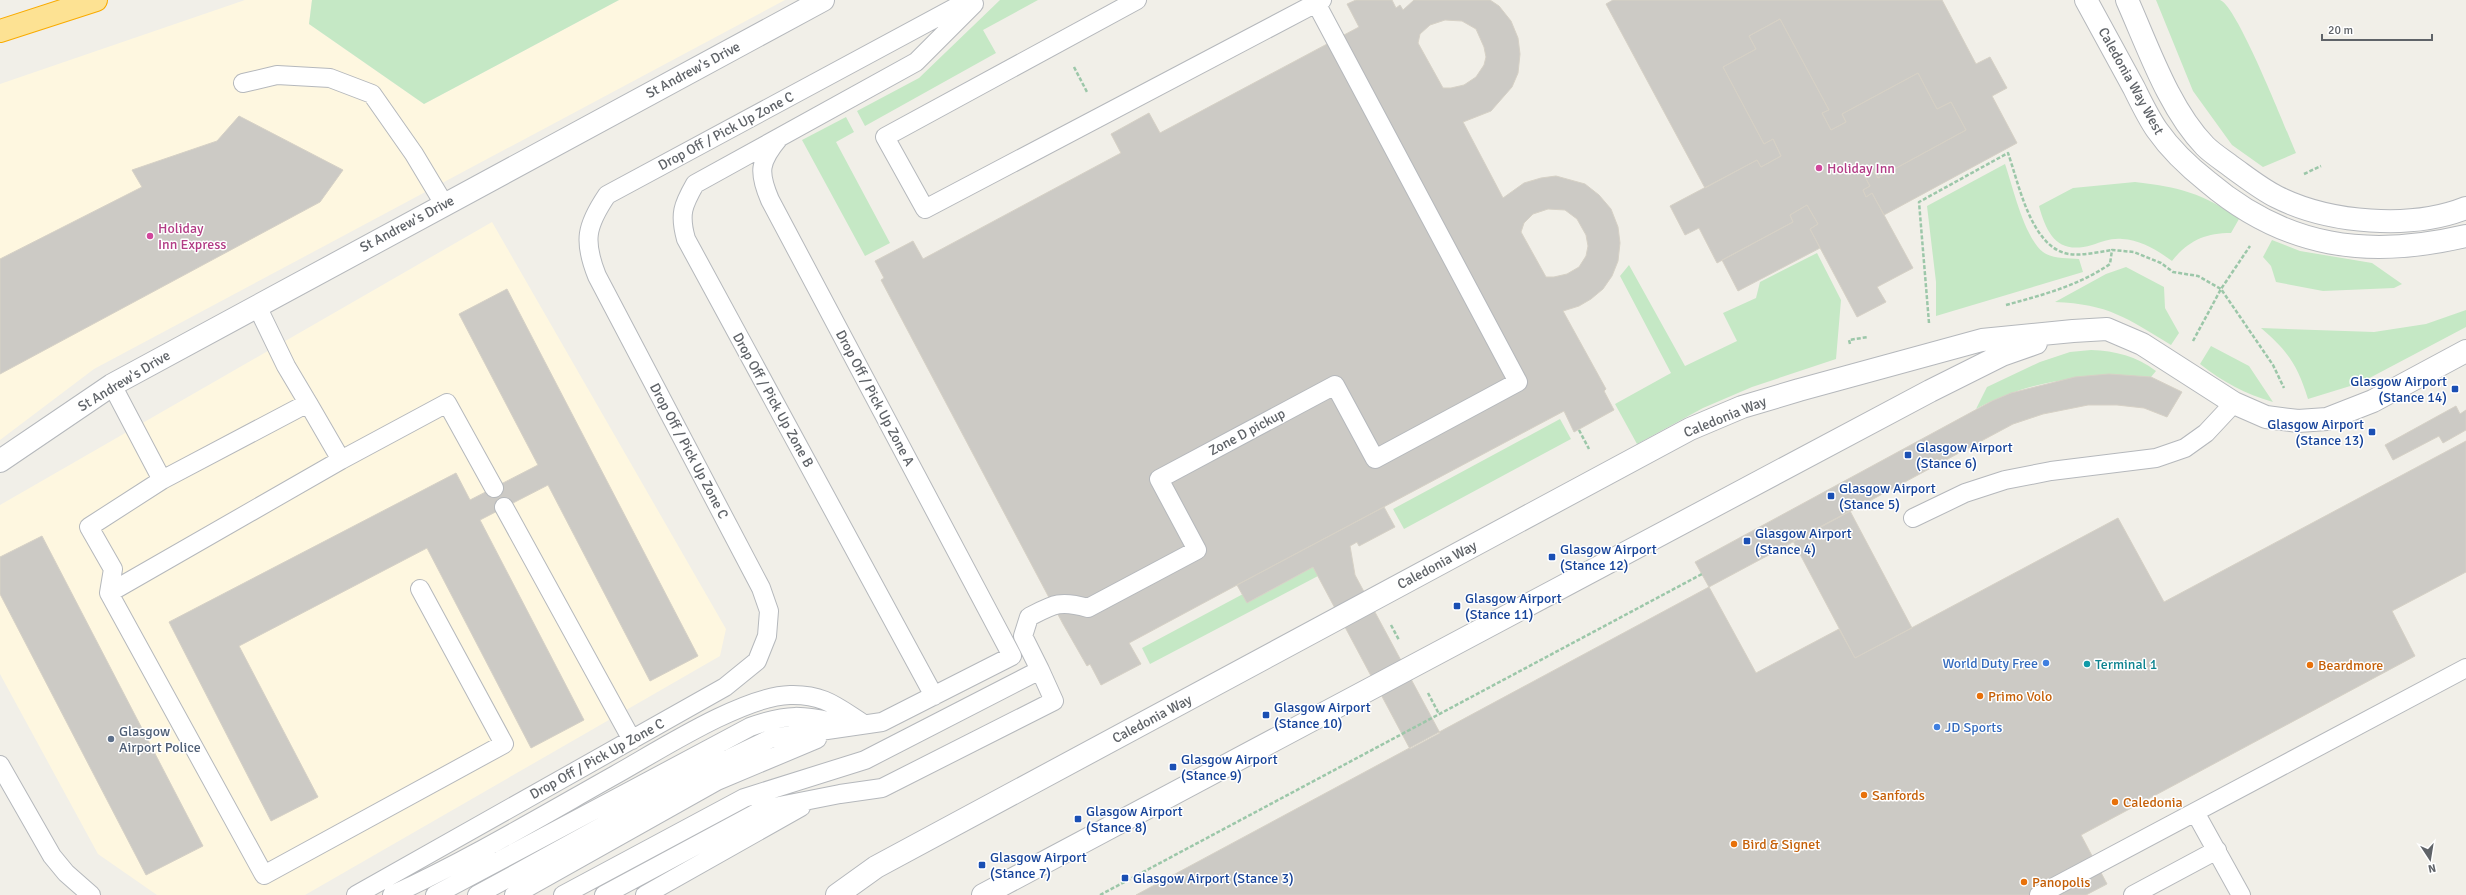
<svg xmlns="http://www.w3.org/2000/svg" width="2466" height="895" viewBox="0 0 2466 895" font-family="Signika,sans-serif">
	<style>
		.commercial { fill: #fef7e0 }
		.green { fill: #c5e8c5 }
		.building { fill: #cccac5; stroke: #d6d1c6; fill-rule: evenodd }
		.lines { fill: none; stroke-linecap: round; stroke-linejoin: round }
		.lane-casing { stroke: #b5b8bc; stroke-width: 20 }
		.street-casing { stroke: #b5b8bc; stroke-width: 24 }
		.highway-casing { stroke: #f9ab00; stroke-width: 24 }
		.path { stroke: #9cc7a9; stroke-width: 2.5; stroke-dasharray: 4 2; stroke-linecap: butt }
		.lane { stroke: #fff; stroke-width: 18 }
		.street { stroke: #fff; stroke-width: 22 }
		.highway { stroke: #fde293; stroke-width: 22 }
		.hotel-dot { fill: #d1479c; stroke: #fff; stroke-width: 1.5 }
		.transit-dot { fill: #1a4fb4; stroke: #fff; stroke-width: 1.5 }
		.shop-dot { fill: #3f7fe0; stroke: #fff; stroke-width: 1.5 }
		.culture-dot { fill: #0f9aa8; stroke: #fff; stroke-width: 1.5 }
		.food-dot { fill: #e8710a; stroke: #fff; stroke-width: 1.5 }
		.service-dot { fill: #5c6f8a; stroke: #fff; stroke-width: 1.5 }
		.labels { text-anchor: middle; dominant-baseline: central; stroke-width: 3; stroke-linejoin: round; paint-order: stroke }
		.street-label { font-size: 14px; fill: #5f6368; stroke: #fff }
		.hotel-label { font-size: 14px; fill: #b23c85; stroke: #fff; text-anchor: start }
		.transit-label { font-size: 14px; fill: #164399; stroke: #fff; text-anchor: start }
		.shop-label { font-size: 14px; fill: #366cbe; stroke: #fff; text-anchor: end }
		.culture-label { font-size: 14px; fill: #0d838f; stroke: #fff; text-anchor: start }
		.food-label { font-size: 14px; fill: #c56008; stroke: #fff; text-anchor: start }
		.service-label { font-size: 14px; fill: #4e5e75; stroke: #fff; text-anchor: start }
	</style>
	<rect width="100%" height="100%" fill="#f1efe8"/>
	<path class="commercial" d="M245,0H312L309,24L424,104L619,0H785L94,369L0,440V84Z
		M492,222L726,629L720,656L305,895H157L98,854L0,674V505Z"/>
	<path class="green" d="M312,0H619L424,104L309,24Z
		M1000,0H1038L983,30L996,53L865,126L857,111L919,78Z
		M2156,0C2169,0 2209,0 2220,0C2237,5 2286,130 2296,153L2263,167L2232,145L2193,91Z
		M846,117L854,132L836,142L890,243L865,256L802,140Z
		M2005,164C2013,187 2024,237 2043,252C2052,259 2068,258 2079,259L2083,272L1936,316V282L1927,206Z
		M2135,182C2178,187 2204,193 2239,219L2231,233C2205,233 2188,241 2172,261C2157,250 2141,240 2122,239C2111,238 2102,242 2092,245C2058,255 2047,235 2039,206L2073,188Z
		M2272,240L2300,251L2372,263L2402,284L2394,288L2323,291L2276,282L2271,266L2263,257Z
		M1817,253L1841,300L1836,359L1752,387L1703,408L1637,444L1615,404L1671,373L1620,276L1629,265L1685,366L1737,341L1723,313L1756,298L1760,282Z
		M2126,267L2164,287L2165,308L2179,333L2171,345C2127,318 2108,304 2055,302L2106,274Z
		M2466,310V327L2360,383L2308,399C2298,366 2288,351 2261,328L2374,332L2426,324Z
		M2211,346L2249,366L2273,402C2245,394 2223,382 2200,364Z
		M2091,350C2116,351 2136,356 2156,371L2151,377C2089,373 2032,379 1976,409L1987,387L2040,362L2070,352Z
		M1560,419L1571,439L1404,529L1393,509Z
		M1313,567L1318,576L1150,664L1142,648L1243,594L1247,603Z"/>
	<path class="building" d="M1356,0H1392L1396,8L1400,5L1403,10L1414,0H1490L1499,6L1511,21L1518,38L1520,54L1518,73L1512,87L1491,111L1463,122L1503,198L1524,183L1541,178L1556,176L1585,184L1599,195L1611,209L1618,227L1620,243L1618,261L1612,276L1603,289L1591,299L1579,306L1563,311L1606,389L1604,391L1614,410L1574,432L1564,411L1237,585L1129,643L1141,664L1101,685L1090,664L1087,666L1063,624L881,280L884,278L875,261L913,241L923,259L1121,153L1111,134L1149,113L1160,133L1359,27L1347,4ZM1445,20L1462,21L1476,29L1484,47L1486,57L1484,65L1476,77L1464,85L1451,88H1443L1418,43L1420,34L1430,25ZM1548,209L1565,210L1577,219L1586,235L1588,246L1586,256L1579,267L1567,274L1554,277H1546L1521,232L1524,223L1533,214Z
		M1613,0H1942L1976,64L1990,57L2007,88L1992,96L2017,143L1884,215L1872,193L1866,197L1863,190L1870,186L1864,175L1873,170L1878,178L1966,130L1951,102L1937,109L1918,73L1842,114L1846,122L1831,130L1822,113L1829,110L1780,19L1749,36L1756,49L1723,67L1764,144L1773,139L1781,156L1761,167L1757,160L1705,188L1606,4Z
		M1780,19L1829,110L1822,113L1831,130L1846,122L1842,114L1918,73L1937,109L1951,102L1966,130L1878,178L1873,170L1864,175L1870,186L1863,190L1866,197L1872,193L1913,268L1877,287L1886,302L1857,317L1810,229L1818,224L1807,205L1790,215L1793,222L1717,263L1699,228L1685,235L1670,206L1757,160L1761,167L1781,156L1773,139L1764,144L1723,67L1756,49L1749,36Z
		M239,116L343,170L320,202L0,374V259L142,187L132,170L217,141Z
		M1807,205L1818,224L1810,229L1820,248L1738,291L1722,260L1793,222L1790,215Z
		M507,289L698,656L650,681L548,485L480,520L584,720L531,748L427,548L239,646L318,797L271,821L169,622L456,473L470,500L538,465L459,314Z
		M2109,374L2151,377L2182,392L2167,417L2144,408L2117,405H2088L2043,414L2013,424L1709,587L1695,562L1992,401L2011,393L2075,377Z
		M2456,406L2460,414L2466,410V430L2443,443L2439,436L2393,460L2385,445Z
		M2466,441V572L2392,611L2415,656L2081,835L2107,884L2086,895H1136L1709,587L1756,673L1839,629L1855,658L2118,518L2164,602Z
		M1384,507L1395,527L1359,546L1357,542L1350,546L1355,575L1440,733L1410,749L1313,567L1247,603L1237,585Z
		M1850,511L1912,628L1855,658L1793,541Z
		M42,536L203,846L146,875L0,594V557Z"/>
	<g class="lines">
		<g class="lane-casing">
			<path id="lane" d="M1137,0L885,137L925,209L1322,0
				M243,83L277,75L330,78L372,94L414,154L444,204
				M112,385L162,480L308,403L286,366L257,306
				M308,403L341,460L447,403L494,488
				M341,460L109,593L264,875L504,744L420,589
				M504,507L632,740
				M1913,518L1965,493L2005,480L2051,471L2156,458L2185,448L2206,433L2234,403
				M109,593L113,569L89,527L162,480
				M934,696L686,239C679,214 683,205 695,184L916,62L974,4
				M0,765L52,856L66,873L91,895
				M2195,812L2241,895
				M356,895L725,687L757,661L767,636L769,611L761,588L597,276C583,241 586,226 607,195L969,0
				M392,895C468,860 542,816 615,775C658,751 743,696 790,695C824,694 837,707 864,724
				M435,895L750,727C788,713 802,715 842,724
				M477,895L703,771L772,738L882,722L1012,656L770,200C758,172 759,162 779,138
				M514,895L717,781L817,739
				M563,895L744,798L865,760L1040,670L1023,636L1029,617C1054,604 1060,600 1088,608L1197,550L1159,479L1335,385L1375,459L1518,382L1316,3
				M604,895L764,809L840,794L882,788L1054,701L1040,670
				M645,895L801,807
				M2039,895L2466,668
				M2133,895L2217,850"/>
		</g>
		<g class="street-casing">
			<path id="street" d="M2086,0C2102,29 2118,59 2134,88C2141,102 2148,117 2157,130C2171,150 2189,167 2208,182C2286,248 2368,259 2466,236
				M2127,0C2148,47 2169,109 2205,146C2213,154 2223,160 2232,167C2246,177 2261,189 2277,197C2329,223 2411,230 2466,208
				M0,461L112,385L823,0
				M837,895L876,867L1690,429L1742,407L1799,390L1982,340L2073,331L2107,329L2142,344L2234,403L2266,417L2298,421L2327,419L2373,401L2466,351
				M983,895L1930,391L2002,355L2036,343"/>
		</g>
		<g class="highway-casing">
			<path id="highway" d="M0,31L96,0"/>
		</g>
		<path class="path" d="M1074,67L1087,92
			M2304,174L2321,166
			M2006,305C2042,295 2078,286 2110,264L2112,250L2134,252L2161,263L2173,272L2198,276L2221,289L2273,365L2284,388
			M1929,323L1919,202L2008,153C2019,184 2031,248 2069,254C2083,256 2098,252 2112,250
			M2193,341L2221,289L2250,246
			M1850,344L1849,340L1868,337
			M1579,430L1589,449
			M1391,625L1399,640
			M1428,693L1439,714
			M1100,895L1702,574"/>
		<use href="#lane" class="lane"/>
		<use href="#street" class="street"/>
		<use href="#highway" class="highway"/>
	</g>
	<g class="hotel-dot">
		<circle cx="1819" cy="168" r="4"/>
		<circle cx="150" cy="236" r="4"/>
	</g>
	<g class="transit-dot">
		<rect x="2451" y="385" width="8" height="8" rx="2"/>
		<rect x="2368" y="428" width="8" height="8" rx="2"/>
		<rect x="1904" y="451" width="8" height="8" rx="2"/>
		<rect x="1827" y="492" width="8" height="8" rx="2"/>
		<rect x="1743" y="537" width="8" height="8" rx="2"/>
		<rect x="1548" y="553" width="8" height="8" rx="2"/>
		<rect x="1453" y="602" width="8" height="8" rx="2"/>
		<rect x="1262" y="711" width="8" height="8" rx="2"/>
		<rect x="1169" y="763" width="8" height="8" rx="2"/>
		<rect x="1074" y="815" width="8" height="8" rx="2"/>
		<rect x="978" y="861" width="8" height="8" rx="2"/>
		<rect x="1121" y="874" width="8" height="8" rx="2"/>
	</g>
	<g class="shop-dot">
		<circle cx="2046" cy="663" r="4"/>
		<circle cx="1937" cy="727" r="4"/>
	</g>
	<circle class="culture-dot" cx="2087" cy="664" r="4"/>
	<g class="food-dot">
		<circle cx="2310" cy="665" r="4"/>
		<circle cx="1980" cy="696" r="4"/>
		<circle cx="1864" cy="795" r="4"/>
		<circle cx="2115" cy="802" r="4"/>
		<circle cx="1734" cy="844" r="4"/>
		<circle cx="2024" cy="882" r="4"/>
	</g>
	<circle class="service-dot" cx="111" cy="739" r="4"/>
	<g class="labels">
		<g class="street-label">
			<text transform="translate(693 70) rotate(-28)">St Andrew's Drive</text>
			<text transform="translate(2131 81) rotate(61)">Caledonia Way West</text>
			<text transform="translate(726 131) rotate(-28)">Drop Off / Pick Up Zone C</text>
			<text transform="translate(407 224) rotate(-28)">St Andrew's Drive</text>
			<text transform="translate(124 381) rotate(-31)">St Andrew's Drive</text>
			<text transform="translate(875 398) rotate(62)">Drop Off / Pick Up Zone A</text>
			<text transform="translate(773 400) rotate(61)">Drop Off / Pick Up Zone B</text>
			<text transform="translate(1725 417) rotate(-22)">Caledonia Way</text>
			<text transform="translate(1247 432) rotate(-28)">Zone D pickup</text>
			<text transform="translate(689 451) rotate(62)">Drop Off / Pick Up Zone C</text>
			<text transform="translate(1437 565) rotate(-28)">Caledonia Way</text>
			<text transform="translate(1152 719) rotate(-28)">Caledonia Way</text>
			<text transform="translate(597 759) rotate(-29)">Drop Off / Pick Up Zone C</text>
		</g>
		<g class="hotel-label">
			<text x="1827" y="168">Holiday Inn</text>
			<text x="158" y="228">Holiday<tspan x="158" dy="16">Inn Express</tspan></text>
		</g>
		<g class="transit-label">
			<text x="2447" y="381" text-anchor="end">Glasgow Airport<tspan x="2447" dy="16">(Stance 14)</tspan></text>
			<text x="2364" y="424" text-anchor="end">Glasgow Airport<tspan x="2364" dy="16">(Stance 13)</tspan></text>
			<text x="1916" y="447">Glasgow Airport<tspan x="1916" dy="16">(Stance 6)</tspan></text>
			<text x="1839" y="488">Glasgow Airport<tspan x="1839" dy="16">(Stance 5)</tspan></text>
			<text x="1755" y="533">Glasgow Airport<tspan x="1755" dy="16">(Stance 4)</tspan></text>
			<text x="1560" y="549">Glasgow Airport<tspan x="1560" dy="16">(Stance 12)</tspan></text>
			<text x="1465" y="598">Glasgow Airport<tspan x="1465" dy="16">(Stance 11)</tspan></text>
			<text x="1274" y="707">Glasgow Airport<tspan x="1274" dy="16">(Stance 10)</tspan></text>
			<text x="1181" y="759">Glasgow Airport<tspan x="1181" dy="16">(Stance 9)</tspan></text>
			<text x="1086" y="811">Glasgow Airport<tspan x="1086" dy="16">(Stance 8)</tspan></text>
			<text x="990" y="857">Glasgow Airport<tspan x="990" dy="16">(Stance 7)</tspan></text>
			<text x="1133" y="878">Glasgow Airport (Stance 3)</text>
		</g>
		<g class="shop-label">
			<text x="2038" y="663">World Duty Free</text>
			<text x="1945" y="727" text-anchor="start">JD Sports</text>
		</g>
		<g class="culture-label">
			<text x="2095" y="664">Terminal 1</text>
		</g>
		<g class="food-label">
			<text x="2318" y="665">Beardmore</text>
			<text x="1988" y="696">Primo Volo</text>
			<text x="1872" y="795">Sanfords</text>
			<text x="2123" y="802">Caledonia</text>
			<text x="1742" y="844">Bird &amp; Signet</text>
			<text x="2032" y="882">Panopolis</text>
		</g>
		<g class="service-label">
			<text x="119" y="731">Glasgow<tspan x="119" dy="16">Airport Police</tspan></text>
		</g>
	</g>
	<g transform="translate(2430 859) rotate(168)" stroke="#ffffff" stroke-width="3" paint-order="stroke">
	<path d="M0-3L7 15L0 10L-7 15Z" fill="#5f6368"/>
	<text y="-6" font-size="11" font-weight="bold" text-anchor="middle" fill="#5f6368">N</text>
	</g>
	<path d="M2322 34v6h110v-6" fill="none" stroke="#5f6368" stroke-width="2"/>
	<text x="2328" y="34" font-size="12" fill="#5f6368" stroke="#ffffff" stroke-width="3" paint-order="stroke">20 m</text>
</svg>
